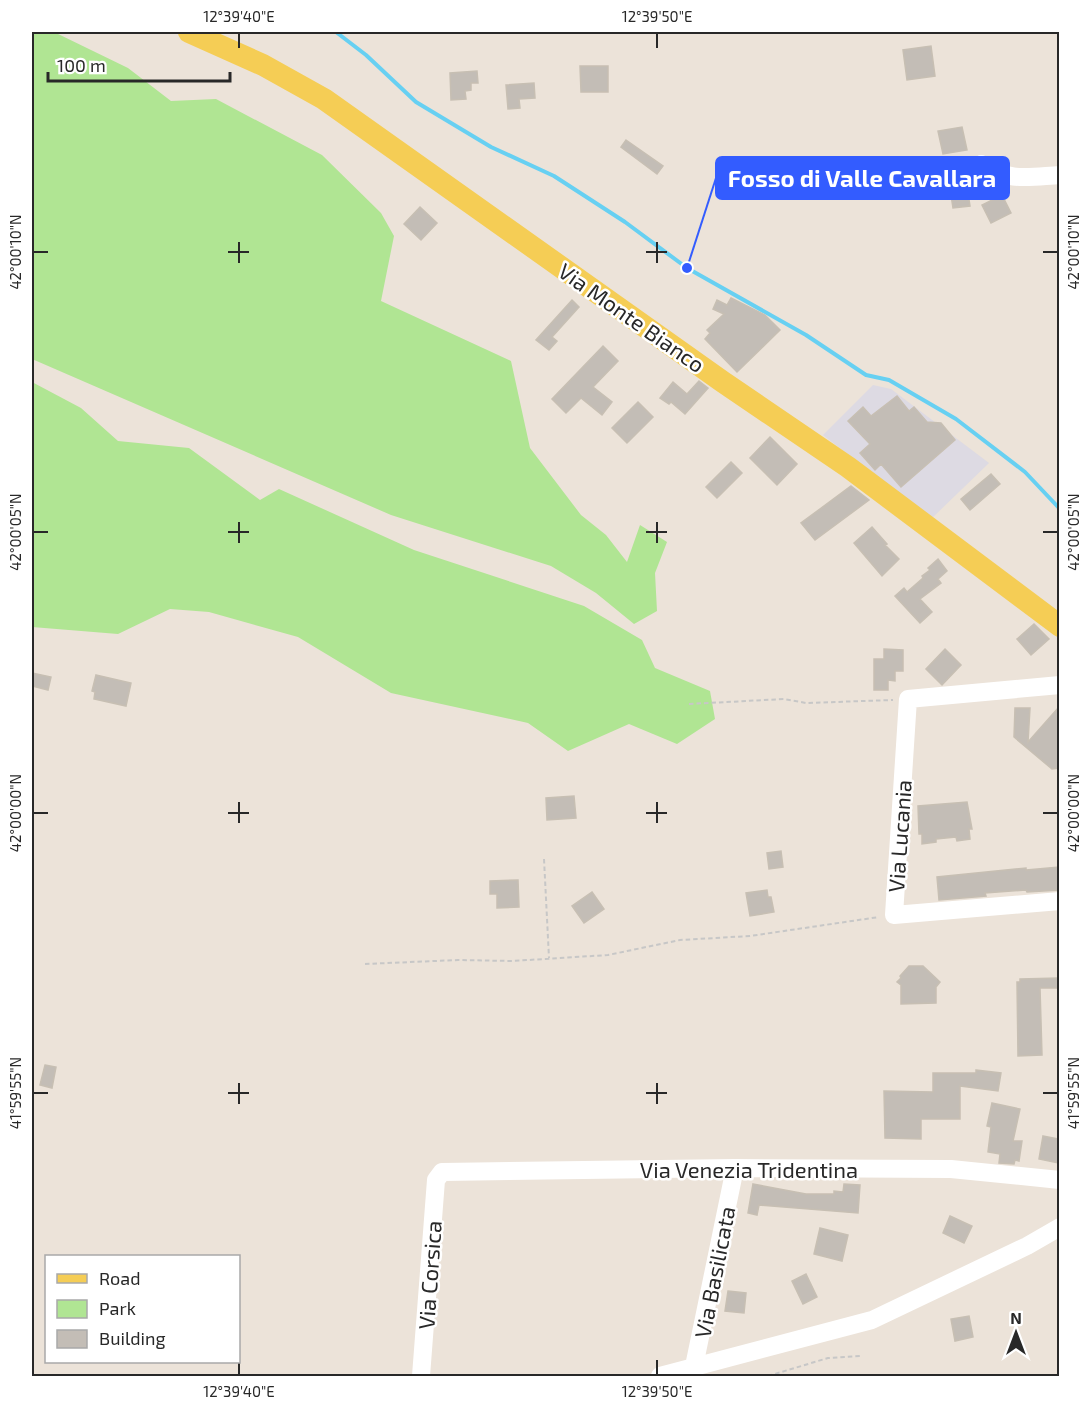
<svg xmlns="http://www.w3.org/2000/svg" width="1091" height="1408" viewBox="0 0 1091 1408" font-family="'Exo 2',sans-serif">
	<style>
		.industrial { fill: #dddae3 }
		.green { fill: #b0e593 }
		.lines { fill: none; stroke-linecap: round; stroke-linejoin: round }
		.stream { stroke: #67d0f2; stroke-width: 4 }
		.building { fill: #c3bdb6; stroke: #c7bfb3; stroke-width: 1.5 }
		.path { stroke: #c7c7c7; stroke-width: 2; stroke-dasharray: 4.5 3; stroke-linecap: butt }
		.minor { stroke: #fff; stroke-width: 18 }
		.major { stroke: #f5cd55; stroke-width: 22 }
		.ticks { fill: none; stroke: #282828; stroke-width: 2 }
		.labels { text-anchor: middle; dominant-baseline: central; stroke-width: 5; stroke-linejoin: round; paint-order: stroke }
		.street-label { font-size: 22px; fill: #282828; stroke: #fff }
		.leader { fill: none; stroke: #335cff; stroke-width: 2 }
		.callout-dot { fill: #335cff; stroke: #fff; stroke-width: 2 }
		.callout { fill: #335cff; stroke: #335cff; stroke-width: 2 }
		.callout-label { font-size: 24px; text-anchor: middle; font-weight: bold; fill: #fff }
		.neatline { fill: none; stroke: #282828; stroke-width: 2 }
		.ticks-label { font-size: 15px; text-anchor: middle; fill: #282828 }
	</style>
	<rect width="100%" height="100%" fill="#ece3d9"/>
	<path class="industrial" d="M873,385L891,389L989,463L931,519L823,435Z"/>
	<path class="green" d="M32,32H54L128,68L171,101L216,99L322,155L381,213L394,236L381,301L511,361L530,448L581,515L606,535L627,562L640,525L667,542L655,573L657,611L634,624L596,593L551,566L391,515L32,359Z
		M32,382L81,408L118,441L189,448L260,500L279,489L414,550L584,606L642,640L655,668L710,691L715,719L677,744L629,724L568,751L528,723L391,693L298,637L209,612L170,609L118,634L32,627Z"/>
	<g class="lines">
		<path class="stream" d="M336,32L366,55L416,102L491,147L554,176L625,222L687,268L806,335L866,375L889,380L956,419L1025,472L1060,509"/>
	</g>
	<path class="building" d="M931,46L935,76L907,80L903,50Z
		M580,66H608V92H581Z
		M477,71L478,83H471V90L465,91L466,99L451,100L450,73Z
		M534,83L535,98L519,99L520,108L508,109L506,85Z
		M962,127L967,150L943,154L938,131Z
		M626,140L663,166L657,174L621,147Z
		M968,193L970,206L953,208L951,195Z
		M1002,195L1011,213L991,223L982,205Z
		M420,207L437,223L421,240L404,224Z
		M731,298L765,315L780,330L737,372L705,339L710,333L707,330L724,314L713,309L717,300L727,305Z
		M572,300L579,307L552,337L557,341L549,350L536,340Z
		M603,346L618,361L593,387L612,402L602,415L581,398L566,413L552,399Z
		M699,381L708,388L685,414L671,402L669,404L660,398L673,382L687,394Z
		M897,396L909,411L914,407L927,422L941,423L955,440L901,487L881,464L875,470L860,453L870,444L848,421L863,407L871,416Z
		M638,402L653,417L627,443L612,428Z
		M770,437L797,464L777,485L750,458Z
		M731,462L742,473L717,498L706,487Z
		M991,474L1000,484L970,510L961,499Z
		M851,486L869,500L815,540L801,523Z
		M872,527L887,544L885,545L899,559L882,576L854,543Z
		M938,559L947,571L938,579L941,583L920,599L932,612L920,623L895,596L904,588L907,592L923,578L922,576L930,570L928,568Z
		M1034,624L1049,639L1031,655L1017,639Z
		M884,649L903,650V671H895V681L888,680V690H874V659H884Z
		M945,649L961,665L942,685L926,669Z
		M32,673L51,677L48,690L32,686Z
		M96,675L131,683L126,706L94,699L95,692L92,691Z
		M1059,707V768L1052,769L1014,737L1015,708H1030L1028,742Z
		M574,796L576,818L547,820L546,798Z
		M967,802L972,829H969L970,839L957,841L956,837L936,839V842L922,844V834H919L918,806Z
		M781,851L783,867L769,869L767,853Z
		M1059,867V890L1027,892L1026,890L985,893L986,896L939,900L937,877L1026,868V870Z
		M518,880L519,907L497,908V894H490V881Z
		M767,890L768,897H771L774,912L750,916L746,893Z
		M592,892L604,909L584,923L572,906Z
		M909,966H923L940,982L936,987V1003L901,1004V985L897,982L901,978L900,976Z
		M1059,978V988H1040L1042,1055L1018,1056L1017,982H1020V979Z
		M45,1065L56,1067L52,1088L40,1085Z
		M976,1070L1001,1073L998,1091L960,1086V1119H921V1139L885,1138L884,1091L933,1092V1073H976Z
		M992,1103L1020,1109L1013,1141H1022L1019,1161L1015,1160L1014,1164L999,1163L1000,1154L988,1152L991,1127L987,1126Z
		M1043,1136L1059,1139V1163L1039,1159Z
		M753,1184L806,1194H834V1191L843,1192L844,1184L860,1185L858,1213L759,1205L757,1215L748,1213Z
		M950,1216L972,1226L964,1243L943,1233Z
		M820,1228L848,1235L842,1261L814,1254Z
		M806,1274L817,1297L803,1304L792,1281Z
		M728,1291L746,1293L744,1313L725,1311Z
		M969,1316L973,1337L955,1341L951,1319Z"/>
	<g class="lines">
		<path class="path" d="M689,704L784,699L806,703L893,700
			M544,859L549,958
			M365,964L458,960L512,961L608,955L680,940L750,936L879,917
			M768,1376L828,1358L860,1356"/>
		<path class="minor" d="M981,164C1010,182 1027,177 1060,175
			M1060,685L908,699L894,915L1060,901
			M421,1376L436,1180L442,1172L735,1168L951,1169L1060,1180
			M660,1376L872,1320L1027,1246L1060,1227
			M692,1376L735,1168"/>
		<path class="major" d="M189,32L263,65L324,99L723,382L848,467L1060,626"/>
	</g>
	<path class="ticks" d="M239,33V48M657,33V48M239,242V263M657,242V263M33,252H48M228,252H249M646,252H667M1043,252H1058M239,522V543M657,522V543M33,532H48M228,532H249M646,532H667M1043,532H1058M239,802V823M657,802V823M33,813H48M228,813H249M646,813H667M1043,813H1058M239,1083V1104M657,1083V1104M33,1093H48M228,1093H249M646,1093H667M1043,1093H1058M239,1360V1375M657,1360V1375"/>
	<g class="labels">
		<g class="street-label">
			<text transform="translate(632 317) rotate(35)">Via Monte Bianco</text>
			<text transform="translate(899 836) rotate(-86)">Via Lucania</text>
			<text x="749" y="1169">Via Venezia Tridentina</text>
			<text transform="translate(714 1272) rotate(-79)">Via Basilicata</text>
			<text transform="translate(429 1275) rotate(-86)">Via Corsica</text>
		</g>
	</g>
	<path class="leader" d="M687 268L716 178"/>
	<circle class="callout-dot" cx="687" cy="268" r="6"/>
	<rect class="callout" x="716" y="157" width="293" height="42" rx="6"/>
	<g class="callout-label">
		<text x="862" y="187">Fosso di Valle Cavallara</text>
	</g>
	<rect width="1091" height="1408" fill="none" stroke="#ffffff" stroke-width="66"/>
	<rect x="45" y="1255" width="195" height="108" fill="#ffffff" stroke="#a9a9a9" stroke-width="1.5"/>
	<rect x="57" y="1274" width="30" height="9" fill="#f5cd55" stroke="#a9a9a9" stroke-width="1.5"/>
	<text x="99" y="1285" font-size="18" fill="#282828">Road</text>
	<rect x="57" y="1300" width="30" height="18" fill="#b0e593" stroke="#a9a9a9" stroke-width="1.5"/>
	<text x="99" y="1315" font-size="18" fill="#282828">Park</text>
	<rect x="57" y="1330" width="30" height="18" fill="#c3bdb6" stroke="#a9a9a9" stroke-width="1.5"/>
	<text x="99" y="1345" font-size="18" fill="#282828">Building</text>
	<g transform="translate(1016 1333)" stroke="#ffffff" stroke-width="4.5" paint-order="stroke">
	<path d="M0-4.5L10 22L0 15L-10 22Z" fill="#282828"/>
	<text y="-9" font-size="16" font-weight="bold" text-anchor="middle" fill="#282828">N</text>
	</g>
	<path d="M48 72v9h182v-9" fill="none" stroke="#282828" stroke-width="3"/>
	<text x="57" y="72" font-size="18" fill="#282828" stroke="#ffffff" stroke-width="4.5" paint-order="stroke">100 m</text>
	<rect x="33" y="33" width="1025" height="1342" class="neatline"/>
	<g class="ticks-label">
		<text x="239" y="22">12°39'40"E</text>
		<text x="657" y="22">12°39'50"E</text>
		<text transform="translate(16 252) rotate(-90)" y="5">42°00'10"N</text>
		<text transform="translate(1074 252) rotate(-90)" y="5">42°00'10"N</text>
		<text transform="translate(16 532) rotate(-90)" y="5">42°00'05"N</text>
		<text transform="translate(1074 532) rotate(-90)" y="5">42°00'05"N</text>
		<text transform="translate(16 813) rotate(-90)" y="5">42°00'00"N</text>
		<text transform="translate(1074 813) rotate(-90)" y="5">42°00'00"N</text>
		<text transform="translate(16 1093) rotate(-90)" y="5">41°59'55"N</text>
		<text transform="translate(1074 1093) rotate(-90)" y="5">41°59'55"N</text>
		<text x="239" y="1397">12°39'40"E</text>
		<text x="657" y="1397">12°39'50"E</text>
	</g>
</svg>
